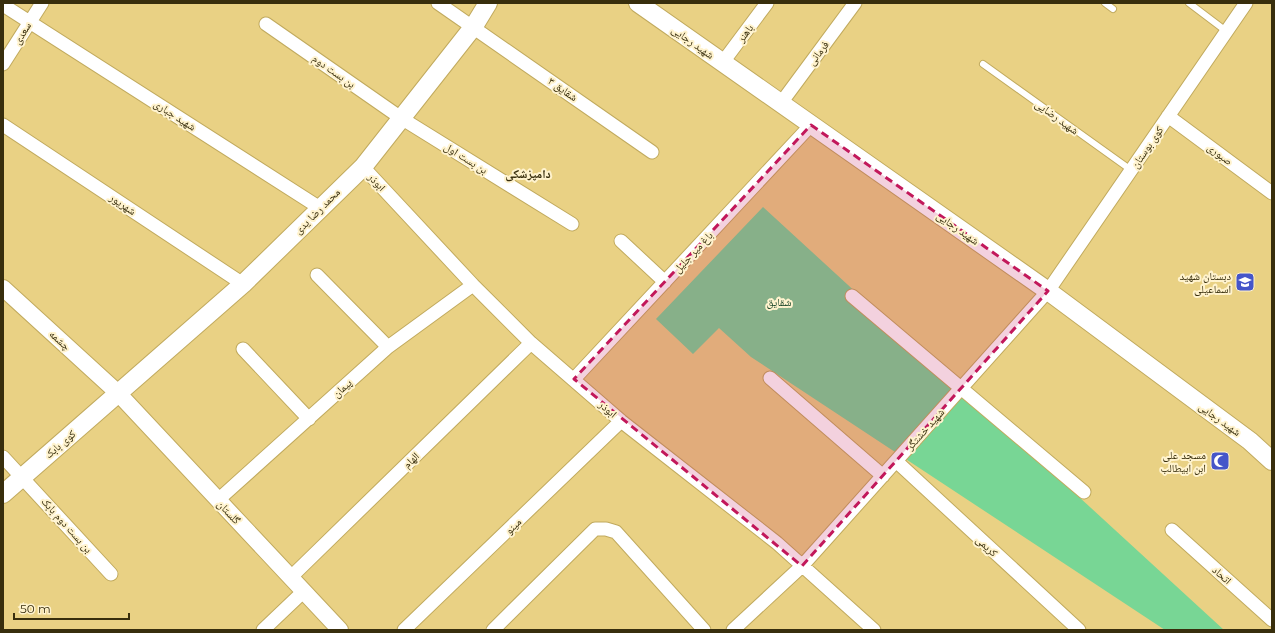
<svg xmlns="http://www.w3.org/2000/svg" width="1275" height="633" viewBox="0 0 1275 633" font-family="Montserrat,'Noto Naskh Arabic',sans-serif">
	<style>
		.green { fill: #78d695 }
		.lines { fill: none; stroke-linecap: round; stroke-linejoin: round }
		.service-casing { stroke: #c1aa5e; stroke-width: 8 }
		.minor-casing { stroke: #c1aa5e; stroke-width: 15 }
		.tertiary-casing { stroke: #c1aa5e; stroke-width: 18 }
		.secondary-casing { stroke: #c1aa5e; stroke-width: 20 }
		.service { stroke: #fff; stroke-width: 6 }
		.minor { stroke: #fff; stroke-width: 13 }
		.tertiary { stroke: #fff; stroke-width: 16 }
		.secondary { stroke: #fff; stroke-width: 18 }
		.marked { fill: #c2185b; fill-opacity: 0.2; stroke: #c2185b; stroke-width: 3; stroke-dasharray: 8 5; stroke-linejoin: round }
		.labels { text-anchor: middle; dominant-baseline: central; stroke-width: 4; stroke-linejoin: round; paint-order: stroke }
		.street-label { font-size: 11px; fill: #382e0d; stroke: #fff3ce }
		.poi-label { font-size: 11px; fill: #382e0d; stroke: #fff3ce; text-anchor: end }
		.park-label { font-size: 11px; fill: #1c472a; stroke: #fff3ce }
		.neighbourhood-label { font-size: 12px; font-weight: bold; fill: #382e0d; stroke: #fff3ce }
	</style>
	<rect width="100%" height="100%" fill="#e9d184"/>
	<path class="green" d="M763,207L1224,630H1165L751,357L719,328L693,354L656,319Z"/>
	<g class="lines">
		<g class="service-casing">
			<path id="service" d="M1105,3L1113,9
				M1189,3L1226,31
				M983,64L1131,170"/>
		</g>
		<g class="minor-casing">
			<path id="minor" d="M438,3L652,152
				M3,5L320,208
				M266,24L401,118L572,224
				M723,62L767,3
				M3,64L42,3
				M781,103L855,3
				M1168,116L1272,193
				M3,125L243,284
				M363,167L473,285L531,343L621,421L777,543L874,630
				M621,241L665,282
				M317,275L388,347
				M852,296L1084,492
				M243,349L309,419
				M770,378L883,476
				M574,379L811,125
				M3,457L111,574
				M896,461L1079,630
				M218,500L388,347L473,285
				M1172,530L1272,620
				M290,578L531,343
				M263,630L304,591
				M404,630L621,421
				M493,630L595,529H606L616,532L704,630
				M733,630L802,566L1048,291L1246,3"/>
		</g>
		<g class="tertiary-casing">
			<path id="tertiary" d="M3,288L118,393L340,630"/>
		</g>
		<g class="secondary-casing">
			<path id="secondary" d="M638,3L1048,291L1250,441L1272,461
				M3,494L243,284L363,167L474,26L488,3"/>
		</g>
		<use href="#service" class="service"/>
		<use href="#minor" class="minor"/>
		<use href="#tertiary" class="tertiary"/>
		<use href="#secondary" class="secondary"/>
	</g>
	<path class="marked" d="M811,125L1048,291L802,566L574,379Z"/>
	<defs>
		<g id="school-square" transform="scale(1)"><rect x="-9" y="-9" width="18" height="18" rx="4" fill="#4555c9" stroke="#fff3ce"/><path d="M0-5L7-2L0 1L-7-2ZM-4 1L0 2.5L4 1V4Q0 6-4 4Z" fill="#fff"/></g>
		<g id="mosque-square" transform="scale(1)"><rect x="-9" y="-9" width="18" height="18" rx="4" fill="#4555c9" stroke="#fff3ce"/><path d="M3.5-4.9A6 6 0 1 0 3.5 4.9A5 5 0 1 1 3.5-4.9Z" fill="#fff"/></g>
	</defs>
	<g fill-rule="evenodd">
		<use href="#school-square" x="1245" y="282"/>
		<use href="#mosque-square" x="1220" y="461"/>
	</g>
	<g class="labels">
		<g class="street-label">
			<text transform="translate(22 33) rotate(-58)">سعدی</text>
			<text transform="translate(745 33) rotate(-53)">باهنر</text>
			<text transform="translate(693 42) rotate(35)">شهید رجایی</text>
			<text transform="translate(818 53) rotate(-53)">فرمانی</text>
			<text transform="translate(334 71) rotate(35)">بن بست دوم</text>
			<text transform="translate(563 89) rotate(35)">شقایق ۳</text>
			<text transform="translate(175 115) rotate(33)">شهید جباری</text>
			<text transform="translate(1057 117) rotate(36)">شهید رضایی</text>
			<text transform="translate(1147 147) rotate(-56)">کوی بوستان</text>
			<text transform="translate(1220 154) rotate(37)">صبوری</text>
			<text transform="translate(466 158) rotate(32)">بن بست اول</text>
			<text transform="translate(377 182) rotate(47)">ابوذر</text>
			<text transform="translate(123 204) rotate(34)">شهریور</text>
			<text transform="translate(317 211) rotate(-45)">محمد رضا یدی</text>
			<text transform="translate(958 228) rotate(35)">شهید رجایی</text>
			<text transform="translate(693 252) rotate(-47)">باغ میر جلیل</text>
			<text transform="translate(60 340) rotate(42)">چشمه</text>
			<text transform="translate(342 388) rotate(-42)">پیمان</text>
			<text transform="translate(608 409) rotate(41)">ابوذر</text>
			<text transform="translate(1220 419) rotate(36)">شهید رجایی</text>
			<text transform="translate(925 429) rotate(-48)">شهید خشتگر</text>
			<text transform="translate(60 444) rotate(-41)">کوی بابک</text>
			<text transform="translate(411 460) rotate(-44)">الهام</text>
			<text transform="translate(229 512) rotate(47)">گلستان</text>
			<text transform="translate(67 525) rotate(48)">بن بست دوم بابک</text>
			<text transform="translate(513 526) rotate(-44)">مینو</text>
			<text transform="translate(987 546) rotate(43)">کریمی</text>
			<text transform="translate(1222 575) rotate(42)">اتحاد</text>
		</g>
		<g class="poi-label">
			<text x="1231" y="276">دبستان شهید<tspan x="1231" dy="13">اسماعیلی</tspan></text>
			<text x="1206" y="455">مسجد علی<tspan x="1206" dy="13">ابن ابیطالب</tspan></text>
		</g>
		<g class="park-label">
			<text x="779" y="302">شقایق</text>
		</g>
		<g class="neighbourhood-label">
			<text x="528" y="173">دامپزشکی</text>
		</g>
	</g>
	<rect width="1275" height="633" fill="none" stroke="#382e0d" stroke-width="8"/>
	<path d="M14 613v6h115v-6" fill="none" stroke="#382e0d" stroke-width="2"/>
	<text x="20" y="613" font-size="12" fill="#382e0d" stroke="#fff3ce" stroke-width="3" paint-order="stroke">50 m</text>
</svg>
